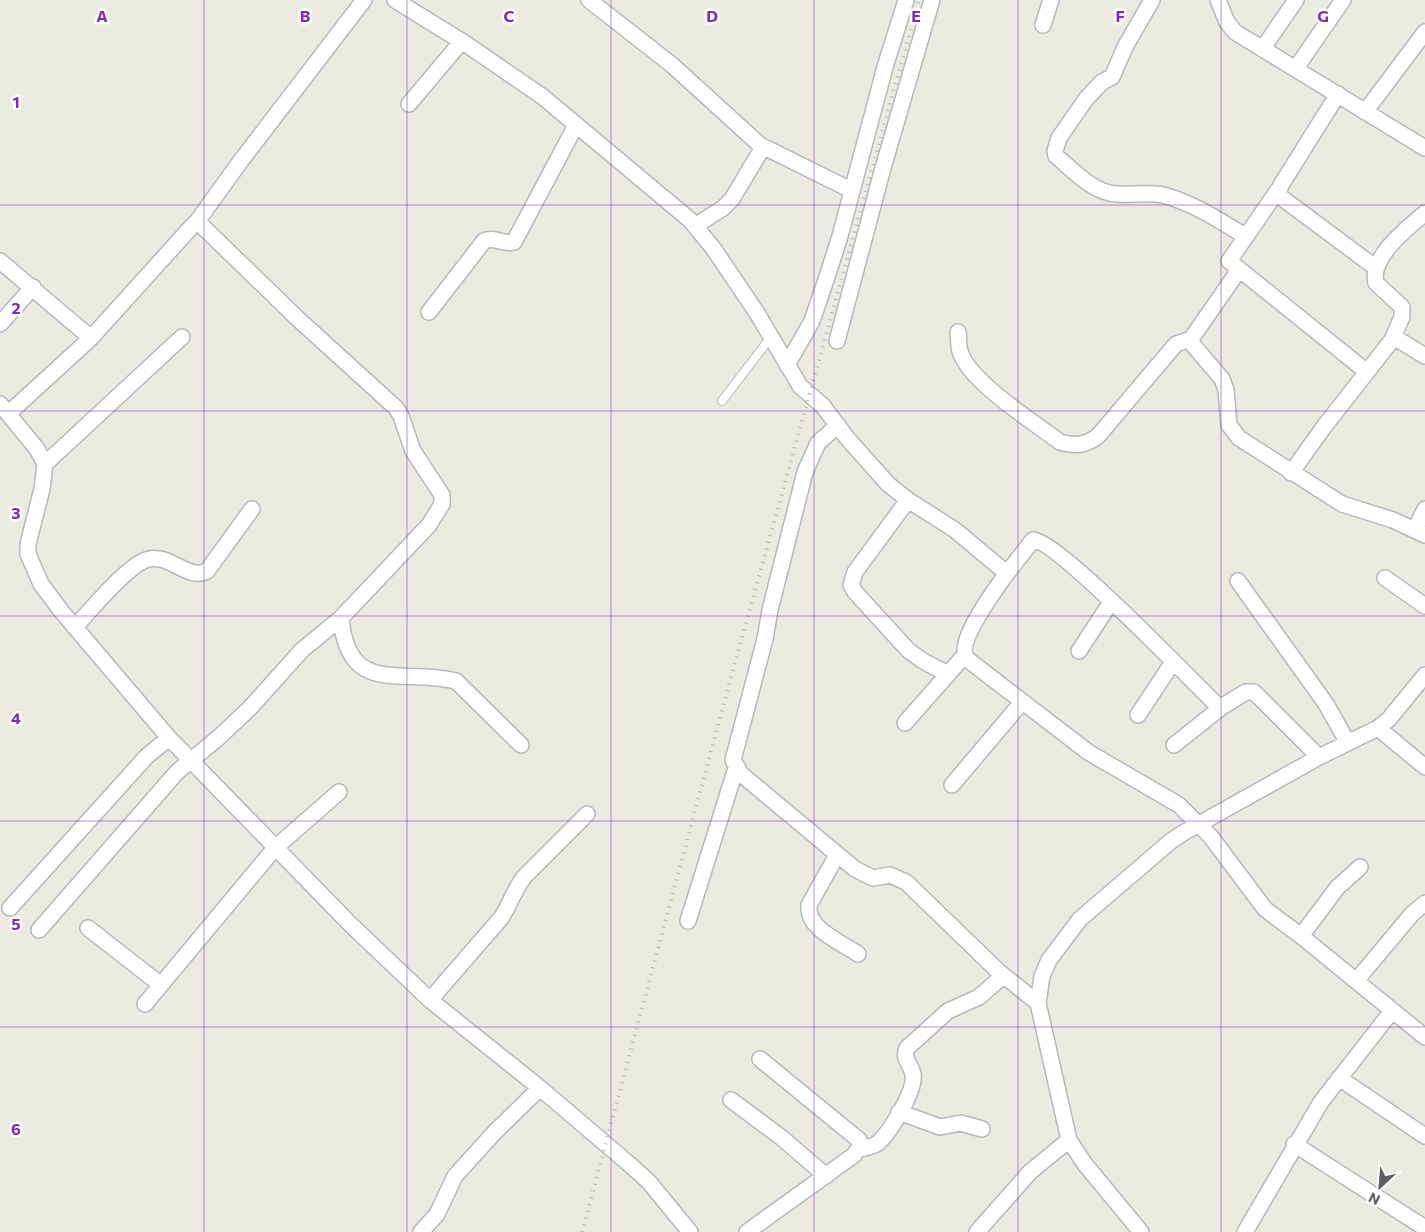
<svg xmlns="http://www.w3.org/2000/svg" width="1425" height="1232" viewBox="0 0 1425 1232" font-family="Commissioner,sans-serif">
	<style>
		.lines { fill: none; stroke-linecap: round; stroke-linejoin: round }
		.service-casing { stroke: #b5b8bc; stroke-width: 10 }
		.minor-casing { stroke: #b5b8bc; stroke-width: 18 }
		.service { stroke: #fff; stroke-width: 8 }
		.minor { stroke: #fff; stroke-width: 15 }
		.rail { stroke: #b3b4b4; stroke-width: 4; stroke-dasharray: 1 6; stroke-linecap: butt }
		.grid { fill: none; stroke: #7b2cbf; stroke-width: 1; stroke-opacity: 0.55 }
		.grid-label { font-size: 16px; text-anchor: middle; font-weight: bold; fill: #7b2cbf; stroke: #fff; stroke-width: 5; stroke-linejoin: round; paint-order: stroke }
	</style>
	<rect width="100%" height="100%" fill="#ecebe2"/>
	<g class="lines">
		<g class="service-casing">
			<path id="service" d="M722,401L771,337"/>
		</g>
		<g class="minor-casing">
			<path id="minor" d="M395,0L466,44L543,97L690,220L713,248L757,313L800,386L823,406L847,438L888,484L908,500L955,530L1004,571V577C994,592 955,643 967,659L1088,752L1179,805L1211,837L1265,909L1301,936L1425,1037
				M589,0L672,65L760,145L851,190
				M1152,0L1125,47L1112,77L1102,82L1086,99L1059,138L1055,151L1056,156C1073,170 1093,193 1117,194C1131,195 1148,192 1163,195C1193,203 1219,220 1245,236
				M1218,0L1227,22L1235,32L1425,148
				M1043,25L1051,0
				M1263,48L1296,0
				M1296,68L1343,0
				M1338,94L1281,185L1278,195L1376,268
				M409,104L462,41
				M1365,112L1425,32
				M1278,190L1229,261L1367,372
				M196,223L240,162L364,0
				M695,226L723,208L732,199L763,147
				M0,261L91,338
				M1239,270L1191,339L1193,345L1222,379L1226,390L1229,425L1239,438L1342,504L1393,520L1425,535
				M429,312L484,241C494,236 503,245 514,242L576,125
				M0,324L33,287
				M958,332C959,338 958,345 960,351C968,381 1035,423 1060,442C1075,446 1085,446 1098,436L1176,344L1191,339
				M1394,337L1425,356
				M837,341L883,168L932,0
				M787,365L812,321L828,274L840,236L885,67L906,0
				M0,404L37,449L45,464L42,489L28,544V554L41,584L62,612L169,738L350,924L430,1000L540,1088L628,1163L649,1182L690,1232
				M9,413L91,338L194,224L199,223L297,318L396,408L401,416L413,451L442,495V504L429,525L341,618L302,650L250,708L218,738L177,772L39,930
				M838,425L818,443L805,472L770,610L765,639L733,760L741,774L855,869L873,878L890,875L906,882L998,971L1038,1003
				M45,464L182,337
				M1291,473L1323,428L1392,340L1402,317V307L1376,283C1369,257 1408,228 1425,213
				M908,500L855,572L851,585L855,592L908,650L923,661L948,674
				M1415,529L1425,509
				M1004,577L1033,540C1057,540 1190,679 1216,704L1223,706L1246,692H1254L1319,757
				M1385,578L1425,606
				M1238,581L1326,704L1348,743
				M341,618C348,698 403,667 456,681L521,745
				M75,627C90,611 129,563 149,559C170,554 189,581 207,571L252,509
				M1079,651L1111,602
				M1138,715L1173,662
				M905,723L964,656
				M1378,728L1425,767
				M1174,745L1223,706
				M952,785L1022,702
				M837,855L809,905C806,929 841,942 858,954
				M10,908L147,756L169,738
				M688,921L736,768
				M88,928L161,985
				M1301,936L1337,888L1360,867
				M1356,981L1412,914L1425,903
				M430,1000L501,918C510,905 514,890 524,877L587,814
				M145,1004L275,848L339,792
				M1339,1078L1425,1136
				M731,1100L782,1138L826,1176
				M899,1112L940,1127L961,1123L982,1129
				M1294,1144L1425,1228
				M859,1149C866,1148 872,1147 878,1143C890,1132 916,1091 913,1074C911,1064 902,1059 907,1048L948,1011L979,997L1003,976
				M421,1232L437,1214L455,1176L494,1133L540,1088
				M747,1232L854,1155L861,1145L859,1140L760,1059
				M977,1232L1030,1172L1069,1140
				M1141,1232L1084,1163L1069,1140L1038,1003L1042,976L1049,960L1080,919L1171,841L1183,833L1319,757L1378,728L1389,719L1425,675
				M1245,1232L1321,1102L1392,1011"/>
		</g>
		<use href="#service" class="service"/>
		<use href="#minor" class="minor"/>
		<path class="rail" d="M582,1232L728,688L919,0"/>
	</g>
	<path class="grid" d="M204,0V1232M407,0V1232M611,0V1232M814,0V1232M1018,0V1232M1221,0V1232M0,205H1425M0,411H1425M0,616H1425M0,821H1425M0,1027H1425"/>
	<g class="grid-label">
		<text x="102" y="22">A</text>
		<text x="305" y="22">B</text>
		<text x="509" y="22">C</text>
		<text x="712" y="22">D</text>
		<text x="916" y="22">E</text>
		<text x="1120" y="22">F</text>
		<text x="1323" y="22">G</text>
		<text x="16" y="108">1</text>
		<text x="16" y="314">2</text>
		<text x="16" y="519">3</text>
		<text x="16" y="724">4</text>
		<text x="16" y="930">5</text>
		<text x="16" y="1135">6</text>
	</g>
	<g transform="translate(1380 1187) rotate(206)" stroke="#ffffff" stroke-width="4" paint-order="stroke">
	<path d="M0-4L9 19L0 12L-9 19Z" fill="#5b5e62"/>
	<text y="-8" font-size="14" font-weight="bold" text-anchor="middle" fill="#5b5e62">N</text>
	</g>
</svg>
